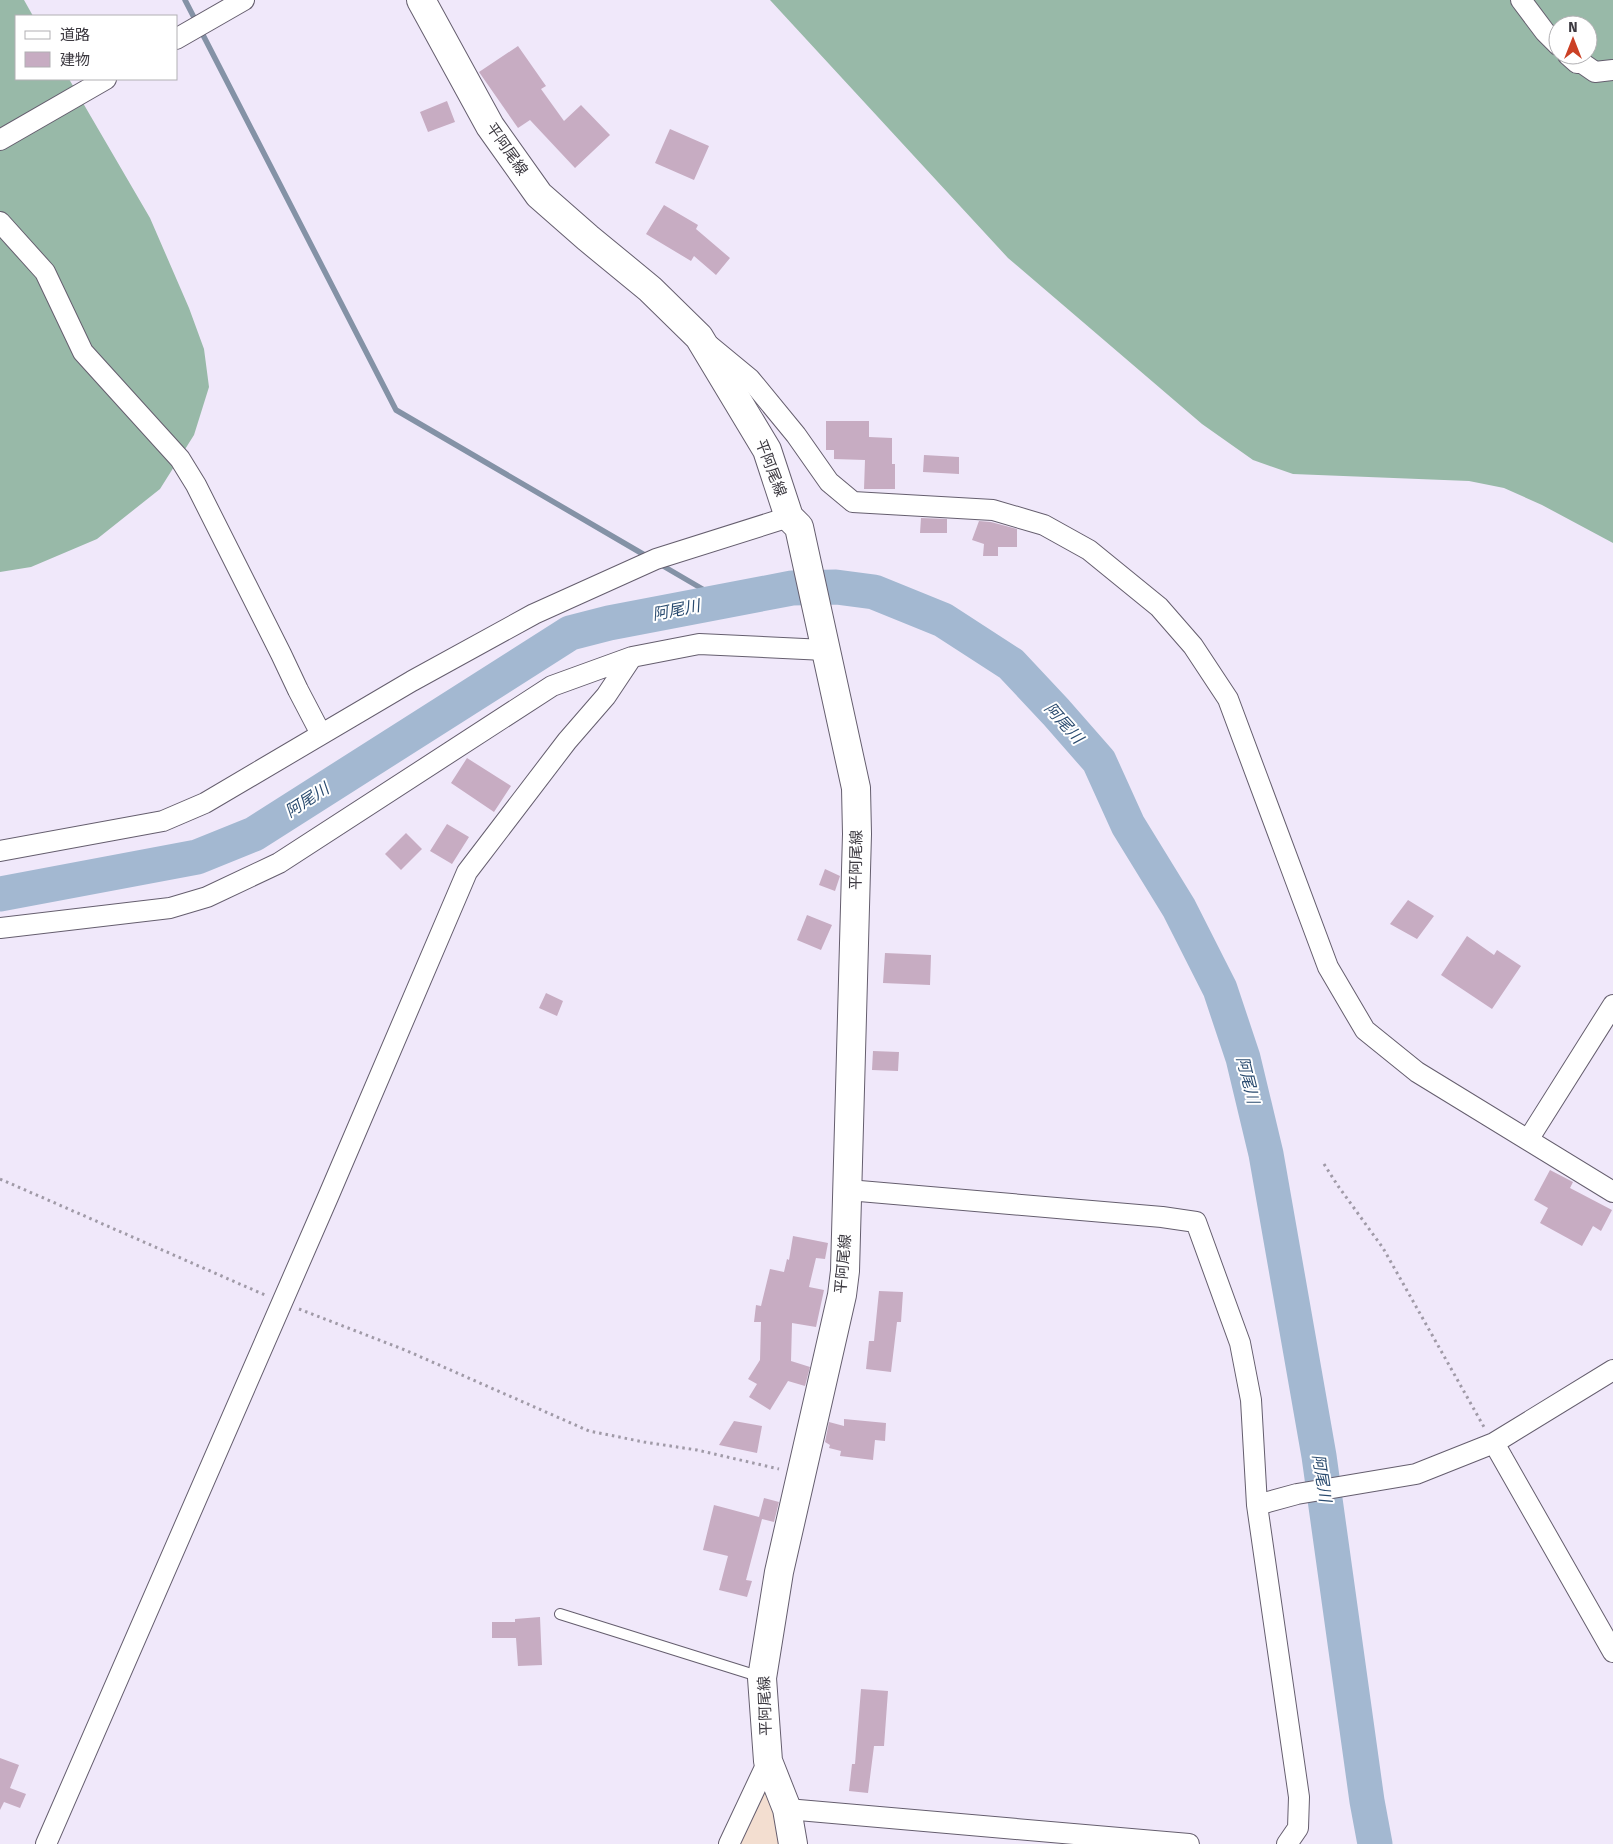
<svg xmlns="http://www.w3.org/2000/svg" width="1613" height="1844" viewBox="0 0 1613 1844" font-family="'Fira Sans','Noto Sans JP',sans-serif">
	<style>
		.commercial { fill: #f3ded0 }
		.forest { fill: #98b9a8; fill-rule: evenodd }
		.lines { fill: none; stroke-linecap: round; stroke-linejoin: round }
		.stream { stroke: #8492a6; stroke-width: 5.5 }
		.river { stroke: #a3b8d1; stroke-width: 35 }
		.building { fill: #c7acc2 }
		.lane-casing { stroke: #655e6e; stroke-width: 12 }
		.street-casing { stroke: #655e6e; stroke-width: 22 }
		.secondary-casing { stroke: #655e6e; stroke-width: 30 }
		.path { stroke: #a09aa7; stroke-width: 3; stroke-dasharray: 2.5 4; stroke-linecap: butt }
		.lane { stroke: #fff; stroke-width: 10 }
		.street { stroke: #fff; stroke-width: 20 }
		.secondary { stroke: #fff; stroke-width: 28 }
		.labels { text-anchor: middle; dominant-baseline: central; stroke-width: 4; stroke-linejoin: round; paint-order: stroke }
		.street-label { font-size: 15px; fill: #3c3940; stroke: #fff }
		.water-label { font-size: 16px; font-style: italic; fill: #2a4b6f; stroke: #fff }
	</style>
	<rect width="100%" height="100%" fill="#f0e8fa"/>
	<path class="commercial" d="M768,1783L782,1844H739Z"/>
	<path class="forest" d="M0,0H24L33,16H16V79H69L150,218L189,308L204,349L209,387L194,435L160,489L97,539L31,567L0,572Z
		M770,0H1613V543L1542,505L1504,488L1469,481L1293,474L1253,460L1202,424L1008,258ZM1558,25H1588V55H1558Z"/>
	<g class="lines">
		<path class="stream" d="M185,0L396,410L648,557
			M658,563L723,601"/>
		<path class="river" d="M0,894L197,857L254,834L570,633L609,623L792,588L836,587L874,592L943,620L1011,664L1056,712L1099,761L1128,825L1179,908L1220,989L1243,1058L1266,1154L1319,1456L1367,1801L1375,1844"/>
	</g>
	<path class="building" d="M518,46L546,86L541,89L564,121L581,105L610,135L575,168L530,120L518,128L479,72Z
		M447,101L455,122L428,132L420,112Z
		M670,129L709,146L694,180L655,163Z
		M664,205L698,225L696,229L730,258L716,275L694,256L691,261L646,234Z
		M826,421H869V437L892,438V464H895V489H864L865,460L834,459V450H826Z
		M924,455L959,457V474L923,472Z
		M921,518L947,519V533H920Z
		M979,521L991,522L1017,529V547H998V556H983L984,544L972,540Z
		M467,758L511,786L494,812L451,783Z
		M447,824L469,837L452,864L430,851Z
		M406,833L422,849L401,870L385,854Z
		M825,869L840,876L835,891L819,885Z
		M1408,900L1434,916L1417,939L1390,924Z
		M807,915L832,925L821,950L797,940Z
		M1467,936L1494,955L1497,950L1521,966L1492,1009L1441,975Z
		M885,953L931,955L930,985L883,983Z
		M546,993L563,1001L557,1016L539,1008Z
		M873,1051L899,1052L898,1071L872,1070Z
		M1550,1170L1573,1182L1570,1188L1612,1210L1601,1231L1593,1226L1582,1246L1540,1223L1548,1208L1534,1200Z
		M793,1236L828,1243L825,1259L816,1258L809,1287L824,1290L816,1327L792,1323L791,1361L810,1367L805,1386L788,1381L770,1410L749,1397L757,1384L748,1379L760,1360L761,1322H754L756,1305L761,1306L770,1269L784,1272L787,1259L789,1260Z
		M879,1291L903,1292L901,1322H897L891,1372L866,1369L869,1341H874Z
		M844,1419L886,1423L885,1441L875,1440L873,1460L840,1456L841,1451L829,1448L830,1445L825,1442L829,1422L844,1426Z
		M734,1421L762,1426L757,1453L719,1445Z
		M764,1498L779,1502L774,1522L762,1519L746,1580L752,1581L747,1597L719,1590L728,1556L703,1550L714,1505L759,1517Z
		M540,1617L542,1665L518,1666L516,1638H492V1622H515V1619Z
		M861,1689L888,1691L884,1746H874L868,1793L849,1791L852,1764H855Z
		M0,1758L19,1765L10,1788L26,1794L20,1808L4,1802L0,1810Z"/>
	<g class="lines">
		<g class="lane-casing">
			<path id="lane" d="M560,1614L761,1677"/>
		</g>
		<g class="street-casing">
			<path id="street" d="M1521,0L1545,32L1558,45
				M176,39L244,0
				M1568,55L1577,63H1582L1595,72L1613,70
				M0,140L106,79
				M0,222L45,272L83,352L180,459L196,485L281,654L298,690L321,734
				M710,346L750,379L796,435L829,482L853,502L993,510L1044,525L1089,550L1159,607L1193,646L1228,699L1328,967L1365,1030L1417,1072L1613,1192
				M0,851L163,821L205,803L412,681L534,614L656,559L789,517
				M0,928L170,908L207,897L279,863L552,686L632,657L699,644L825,650
				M1528,1140L1613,1005
				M848,1190L1162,1217L1196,1222L1240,1343L1251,1400L1257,1505L1299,1797L1298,1828L1287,1844
				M1494,1443L1613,1652
				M1257,1505L1297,1494L1416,1474L1494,1443L1613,1370
				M787,1809L1189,1844
				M46,1844L328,1197L467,872L567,741L606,696L632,657
				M729,1844L768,1761"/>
		</g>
		<g class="secondary-casing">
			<path id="secondary" d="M421,0L490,126L539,195L588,238L650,289L699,337L767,450L789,517L799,527L856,788L857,834L845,1271L842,1295L779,1572L762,1678L768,1761L787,1809L793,1844"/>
		</g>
		<path class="path" d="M1324,1164L1338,1186L1383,1248L1484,1427
			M0,1179L265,1295
			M299,1309L405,1350L589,1431L644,1442L697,1450L779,1469"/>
		<use href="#lane" class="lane"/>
		<use href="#street" class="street"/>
		<use href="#secondary" class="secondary"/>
	</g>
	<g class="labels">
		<g class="street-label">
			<text transform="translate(507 149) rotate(55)">平阿尾線</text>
			<text transform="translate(771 468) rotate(69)">平阿尾線</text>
			<text transform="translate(856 860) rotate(-89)">平阿尾線</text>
			<text transform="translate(843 1264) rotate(-85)">平阿尾線</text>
			<text transform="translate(765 1706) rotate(-92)">平阿尾線</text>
		</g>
		<g class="water-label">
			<text transform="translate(676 610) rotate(-11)">阿尾川</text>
			<text transform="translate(1064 723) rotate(48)">阿尾川</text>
			<text transform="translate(307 800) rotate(-33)">阿尾川</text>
			<text transform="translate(1248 1080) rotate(76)">阿尾川</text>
			<text transform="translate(1322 1478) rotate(81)">阿尾川</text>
		</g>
	</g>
	<rect x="15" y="15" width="162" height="65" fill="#ffffff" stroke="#b1b0b3"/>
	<rect x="25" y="31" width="25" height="8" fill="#ffffff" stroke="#b1b0b3"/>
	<text x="60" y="40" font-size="15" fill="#3c3940">道路</text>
	<rect x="25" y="52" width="25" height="15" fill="#c7acc2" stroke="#b1b0b3"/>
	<text x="60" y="65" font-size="15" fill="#3c3940">建物</text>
	<g transform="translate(1573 40)"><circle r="24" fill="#ffffff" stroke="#b1b0b3"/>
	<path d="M0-4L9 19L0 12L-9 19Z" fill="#cb4025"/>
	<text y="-8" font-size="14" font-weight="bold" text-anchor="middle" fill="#3c3940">N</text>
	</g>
</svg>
